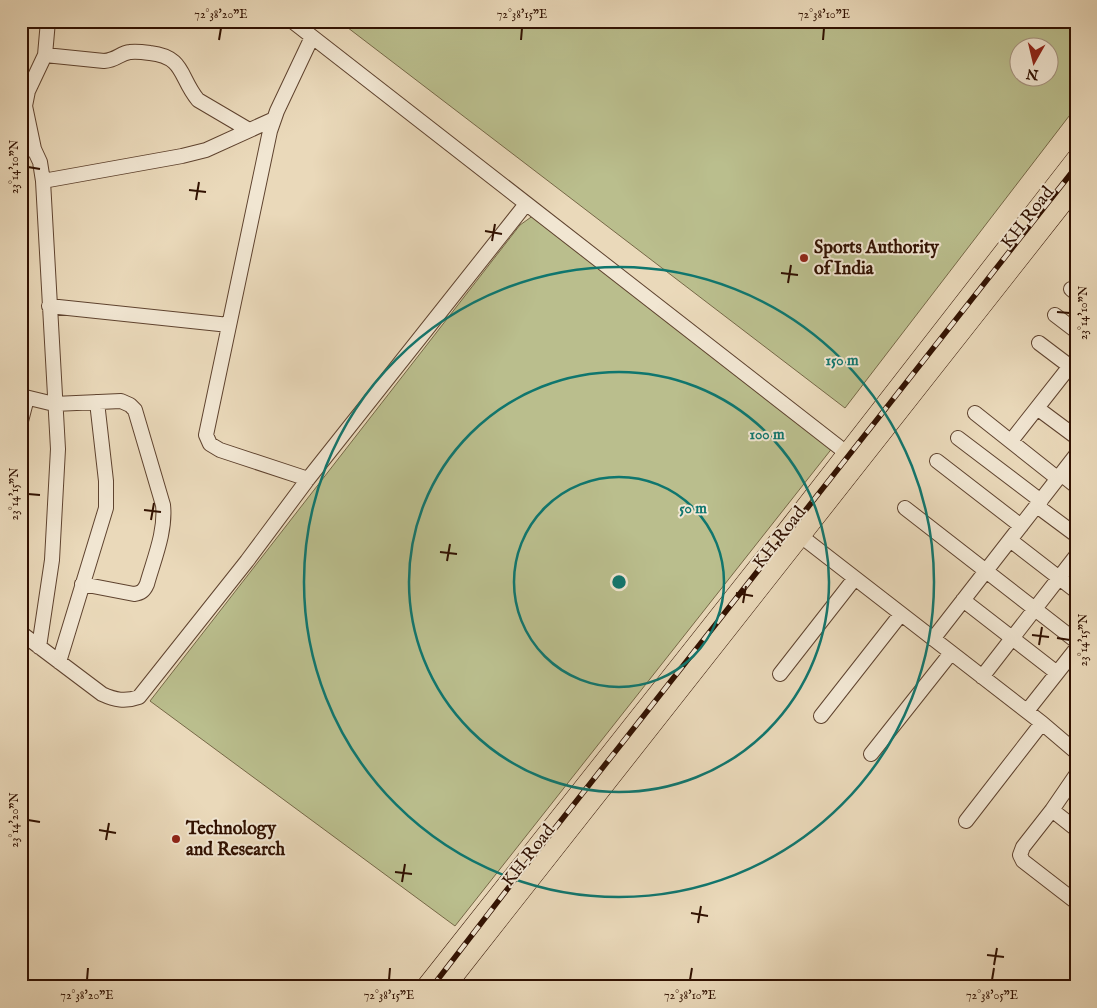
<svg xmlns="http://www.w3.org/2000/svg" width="1097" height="1008" viewBox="0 0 1097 1008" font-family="'IM FELL English',serif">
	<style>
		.green { fill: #babe8d; stroke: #766847; fill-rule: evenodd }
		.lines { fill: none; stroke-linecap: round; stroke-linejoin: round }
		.minor-casing { stroke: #5f432f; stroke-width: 16 }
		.major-casing { stroke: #311101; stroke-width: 19 }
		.minor { stroke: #f1e6d2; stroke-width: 14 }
		.major { stroke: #ead9ba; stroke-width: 18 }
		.rail-casing { stroke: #311101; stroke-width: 5.5 }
		.rail { stroke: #f1e6d2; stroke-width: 4; stroke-dasharray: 11; stroke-linecap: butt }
		.ticks { fill: none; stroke: #311101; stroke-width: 2 }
		.ring { fill: none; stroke: #0f766e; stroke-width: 2.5 }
		.poi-dot { fill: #8f2418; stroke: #f1e6d2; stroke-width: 2 }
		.labels { text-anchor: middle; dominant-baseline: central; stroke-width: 4; stroke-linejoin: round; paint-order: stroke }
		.street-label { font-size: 18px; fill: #311101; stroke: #f1e6d2 }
		.poi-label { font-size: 18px; font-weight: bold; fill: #311101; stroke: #f1e6d2; text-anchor: start }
		.centre { fill: #0f766e; stroke: #f1e6d2; stroke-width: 2.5 }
		.ring-label { font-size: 15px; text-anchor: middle; font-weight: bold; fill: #0f766e; stroke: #f1e6d2; stroke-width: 4; stroke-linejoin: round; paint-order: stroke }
		.neatline { fill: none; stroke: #311101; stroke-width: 2 }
		.ticks-label { font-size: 12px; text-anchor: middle; fill: #311101 }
	</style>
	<rect width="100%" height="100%" fill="#ead9ba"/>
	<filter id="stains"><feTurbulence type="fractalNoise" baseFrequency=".004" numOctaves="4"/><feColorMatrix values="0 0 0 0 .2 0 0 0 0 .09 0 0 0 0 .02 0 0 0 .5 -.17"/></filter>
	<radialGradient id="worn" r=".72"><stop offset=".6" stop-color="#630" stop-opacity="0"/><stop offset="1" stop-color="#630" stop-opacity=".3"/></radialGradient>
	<path class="green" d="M339,21H1076V107L845,408ZM1020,48H1050V78H1020Z
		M541,210L837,442L455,926L150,701L520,225Z"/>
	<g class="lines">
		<g class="minor-casing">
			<path id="minor" d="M292,21L853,458
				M45,55L104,61C117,60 120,53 130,52C136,51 143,52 150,53C185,57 179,77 198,100L249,130
				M21,150L34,149
				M43,181L182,156L206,150L274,119
				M1071,289L1076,293
				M49,306L229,325
				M1055,315L1076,331
				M1039,343L1076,371
				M21,396L54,404L121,401L130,405L135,410L163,505C166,531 154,559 147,584C144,591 141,593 134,594L82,584
				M1037,408L1076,437
				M975,413L1057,478
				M21,421L27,398
				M958,438L1041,501
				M1011,441L1070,366
				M937,461L1021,526
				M1061,474L1076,486
				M308,479L220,450L210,444L206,435L270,131L277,111L312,37
				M1037,506L1076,535
				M905,508L1076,641
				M793,530L1042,723L1076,752
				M1010,540L1076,591
				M963,600L1057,673
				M21,633L102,694C115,700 125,702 139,697L247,561L308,479L526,204
				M933,639L1076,455
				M39,647L52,560L58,449L43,181L40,162L34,149L25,106L28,91L45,55L48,21
				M59,662L106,508V481L97,402
				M780,674L855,578
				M982,677L1076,556
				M1027,711L1076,649
				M821,716L901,614
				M871,754L951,653
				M1076,775L1052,810L1023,847L1020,855L1023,861L1076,902
				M1052,810L1076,829
				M966,821L1042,723"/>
		</g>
		<g class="major-casing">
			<path id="major" d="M425,987L789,527L1076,158
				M446,987L1076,187"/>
		</g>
		<use href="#minor" class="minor"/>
		<use href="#major" class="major"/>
		<g class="rail-casing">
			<path id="rail" d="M432,987L526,865L1076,167"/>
		</g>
		<use href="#rail" class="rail"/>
	</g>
	<path class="ticks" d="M219,40L221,28M521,40L522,28M823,40L824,28M28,167L40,169M189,190L206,192M196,200L199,182M485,231L502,234M492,241L495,224M781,273L798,275M788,283L791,265M1057,312L1070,313M28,494L40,495M144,510L161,512M151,520L154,503M440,552L457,554M447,561L450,544M736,593L753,596M743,603L746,586M1032,635L1049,637M1057,638L1070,640M1039,645L1042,627M28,820L40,822M99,830L116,833M106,840L109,823M395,872L412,874M402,882L405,864M691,913L708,916M698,923L701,906M987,955L1004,957M994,965L997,948M87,980L88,968M389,980L390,968M690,980L692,968M992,980L994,968"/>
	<g class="ring">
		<circle cx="619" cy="582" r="105"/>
		<circle cx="619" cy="582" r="210"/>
		<circle cx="619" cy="582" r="315"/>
	</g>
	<g class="poi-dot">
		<circle cx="804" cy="258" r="5"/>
		<circle cx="176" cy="839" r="5"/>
	</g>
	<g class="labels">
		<g class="street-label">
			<text transform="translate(1028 218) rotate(-52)">KH Road</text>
			<text transform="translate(780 538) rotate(-52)">KH Road</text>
			<text transform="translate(529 856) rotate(-52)">KH Road</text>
		</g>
		<g class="poi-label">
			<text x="814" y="248">Sports Authority<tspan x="814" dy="21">of India</tspan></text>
			<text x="186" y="829">Technology<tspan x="186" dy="21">and Research</tspan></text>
		</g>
	</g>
	<circle cx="619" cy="582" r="8" class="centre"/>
	<g class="ring-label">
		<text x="842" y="365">150 m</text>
		<text x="767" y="439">100 m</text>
		<text x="693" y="513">50 m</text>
	</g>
	<rect width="1097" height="1008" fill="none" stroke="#ead9ba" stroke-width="55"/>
	<g transform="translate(1034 62) rotate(188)"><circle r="24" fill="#f1e6d2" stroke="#a4917e"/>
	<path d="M0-4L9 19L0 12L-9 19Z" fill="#8f2418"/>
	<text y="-8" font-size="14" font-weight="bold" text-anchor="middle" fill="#311101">N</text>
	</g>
	<rect x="28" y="28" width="1042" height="952" class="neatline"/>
	<g class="ticks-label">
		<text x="221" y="18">72°38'20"E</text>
		<text x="522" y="18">72°38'15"E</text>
		<text x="824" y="18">72°38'10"E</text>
		<text transform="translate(14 167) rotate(-90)" y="4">23°14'10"N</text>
		<text transform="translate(1083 313) rotate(-90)" y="4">23°14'10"N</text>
		<text transform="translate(14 494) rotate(-90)" y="4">23°14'15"N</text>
		<text transform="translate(1083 640) rotate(-90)" y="4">23°14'15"N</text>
		<text transform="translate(14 820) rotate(-90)" y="4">23°14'20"N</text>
		<text x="87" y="999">72°38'20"E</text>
		<text x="389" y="999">72°38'15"E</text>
		<text x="690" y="999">72°38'10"E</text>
		<text x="992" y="999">72°38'05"E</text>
	</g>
	<rect width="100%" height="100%" filter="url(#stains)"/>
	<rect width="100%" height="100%" fill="url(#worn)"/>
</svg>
